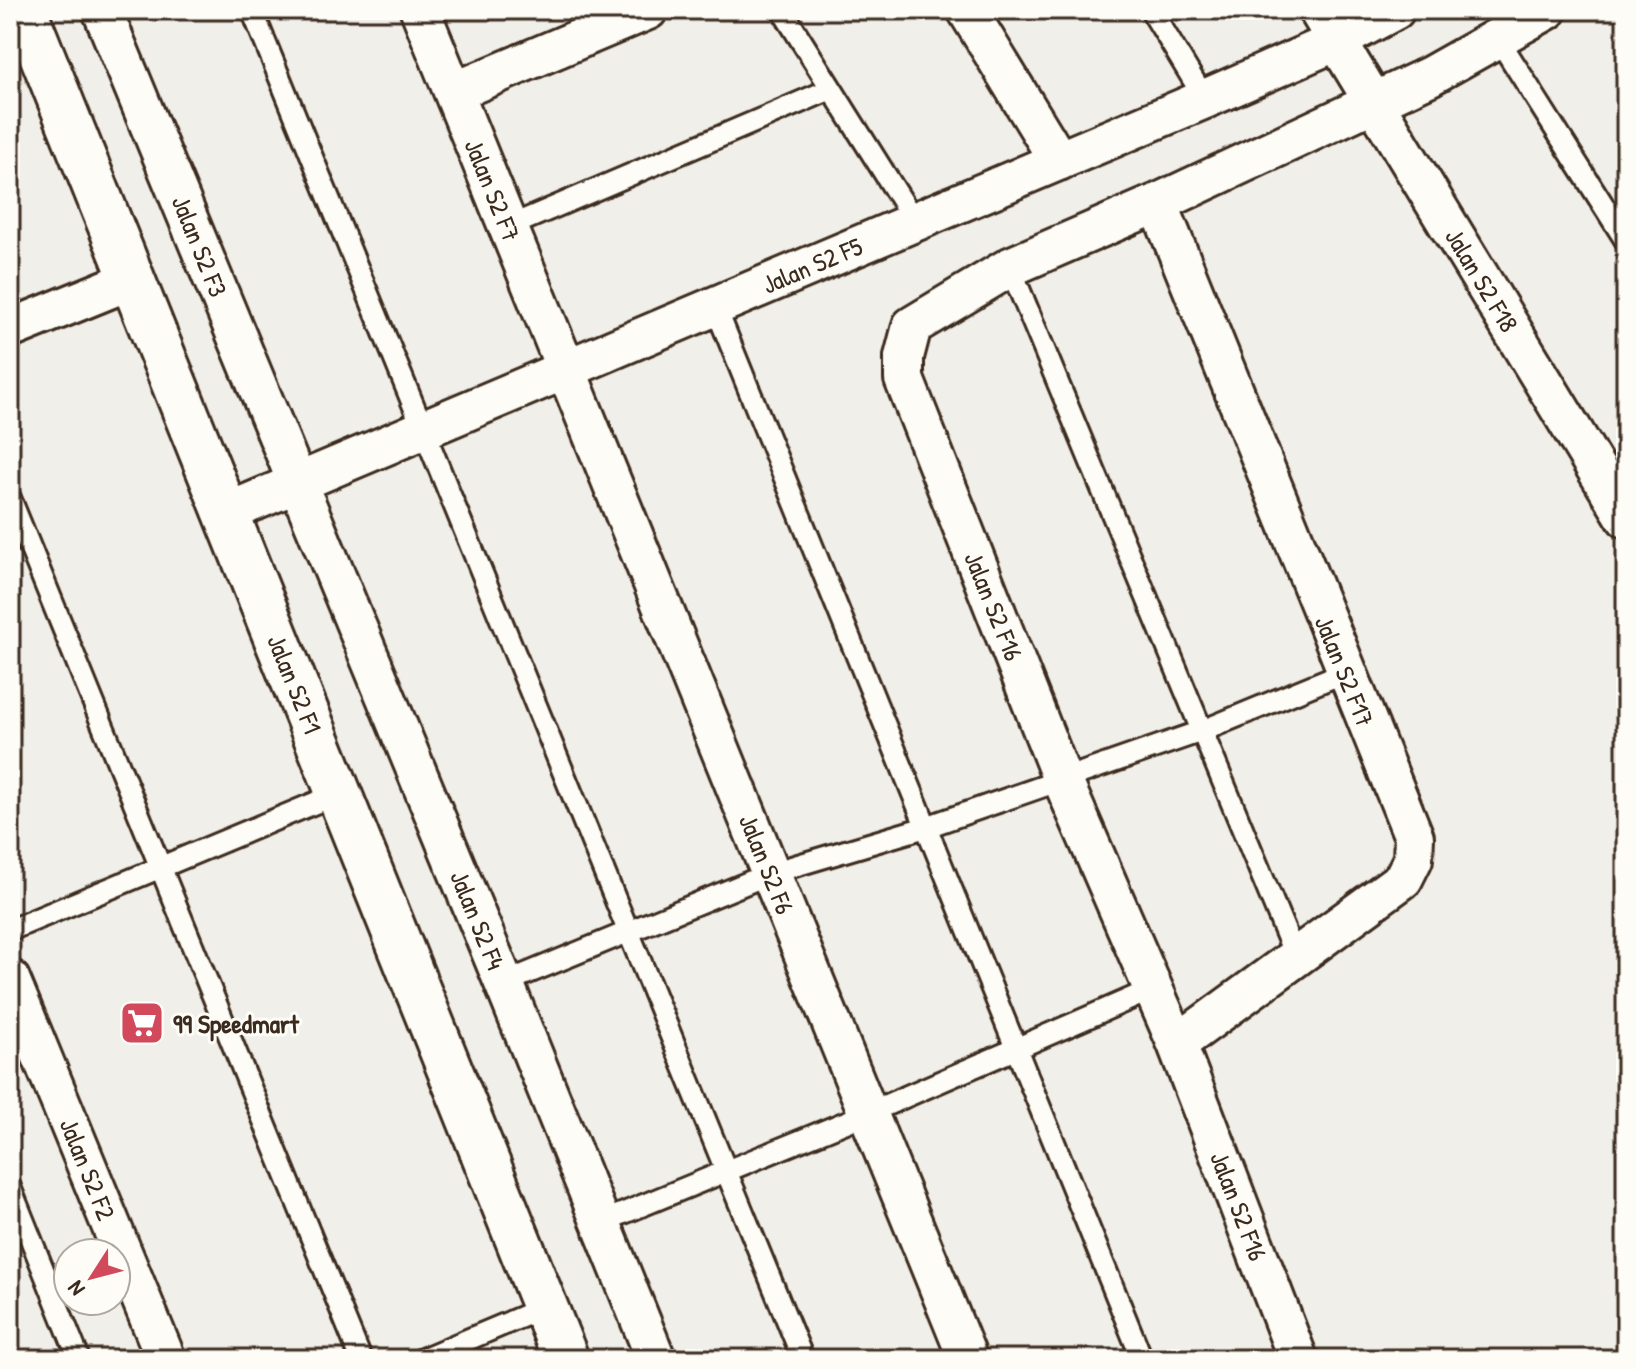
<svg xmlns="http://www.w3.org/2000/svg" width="1636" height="1369" viewBox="0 0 1636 1369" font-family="'Patrick Hand',sans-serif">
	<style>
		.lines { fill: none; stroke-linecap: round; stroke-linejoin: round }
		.service-casing { stroke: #3b2a1e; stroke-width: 26 }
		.minor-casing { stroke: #3b2a1e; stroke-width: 44 }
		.tertiary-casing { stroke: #3b2a1e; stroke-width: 50 }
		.service { stroke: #fdfcf7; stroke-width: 20 }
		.minor { stroke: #fdfcf7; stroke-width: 38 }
		.tertiary { stroke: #fdfcf7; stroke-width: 44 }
		.labels { text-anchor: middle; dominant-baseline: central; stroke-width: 6; stroke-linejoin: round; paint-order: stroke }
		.street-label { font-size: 26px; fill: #3b2a1e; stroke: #fdfcf7 }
		.poi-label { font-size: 26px; font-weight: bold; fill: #3b2a1e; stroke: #fdfcf7; text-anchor: start }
	</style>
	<rect width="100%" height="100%" fill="#f1efea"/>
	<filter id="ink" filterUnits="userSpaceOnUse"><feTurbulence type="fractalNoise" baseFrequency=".0125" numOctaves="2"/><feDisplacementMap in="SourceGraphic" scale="16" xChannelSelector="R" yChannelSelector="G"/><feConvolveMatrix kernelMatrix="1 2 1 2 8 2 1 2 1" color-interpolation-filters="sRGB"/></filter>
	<g filter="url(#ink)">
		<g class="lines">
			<g class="service-casing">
				<path id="service" d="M252,10L803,1359
					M782,10L915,222
					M1151,10L1205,99
					M1499,40L1626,241
					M508,227L831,89
					M1010,267L1296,958
					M715,306L1142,1359
					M10,498L361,1359
					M10,930L339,793
					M504,983L771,873L926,827L1202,731L1345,672
					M10,1047L34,1036
					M10,1187L79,1359
					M602,1222L868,1113L1153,989
					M422,1359L545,1307"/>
			</g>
			<g class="minor-casing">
				<path id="minor" d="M102,10L504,983L656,1359
					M420,10L968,1359
					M967,10L1059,161
					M1318,10L1626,518
					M454,92L648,10
					M1158,203L1414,837L1413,859L1403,879L1177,1044
					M10,329L133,279
					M226,513L1205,99L1337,41L1395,10
					M10,979L166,1359
					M1298,1359L1177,1044L1062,779L904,379V357L912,326L1010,267L1158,203L1430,76L1547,10"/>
			</g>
			<g class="tertiary-casing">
				<path id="tertiary" d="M24,10L566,1359"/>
			</g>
			<use href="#service" class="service"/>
			<use href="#minor" class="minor"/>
			<use href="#tertiary" class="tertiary"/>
		</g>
	</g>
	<defs>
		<g id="supermarket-square" transform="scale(2.3)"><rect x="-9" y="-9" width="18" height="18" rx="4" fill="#d1495b" stroke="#fdfcf7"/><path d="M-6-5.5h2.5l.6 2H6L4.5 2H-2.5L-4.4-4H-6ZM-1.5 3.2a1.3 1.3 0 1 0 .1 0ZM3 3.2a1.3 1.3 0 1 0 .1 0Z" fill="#fff"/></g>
	</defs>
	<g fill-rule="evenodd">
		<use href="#supermarket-square" x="142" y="1023"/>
	</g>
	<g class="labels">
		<g class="street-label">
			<text transform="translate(493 190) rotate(68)">Jalan S2 F7</text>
			<text transform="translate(200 246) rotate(68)">Jalan S2 F3</text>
			<text transform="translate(812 265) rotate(-23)">Jalan S2 F5</text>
			<text transform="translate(1482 280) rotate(59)">Jalan S2 F18</text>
			<text transform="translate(994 606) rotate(68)">Jalan S2 F16</text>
			<text transform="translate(1345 671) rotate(68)">Jalan S2 F17</text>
			<text transform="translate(295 684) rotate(68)">Jalan S2 F1</text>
			<text transform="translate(767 864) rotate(68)">Jalan S2 F6</text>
			<text transform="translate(478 920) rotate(68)">Jalan S2 F4</text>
			<text transform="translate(88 1169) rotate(68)">Jalan S2 F2</text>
			<text transform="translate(1239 1206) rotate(69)">Jalan S2 F16</text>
		</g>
		<g class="poi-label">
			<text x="173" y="1023">99 Speedmart</text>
		</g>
	</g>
	<rect width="1636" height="1369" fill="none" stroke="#fdfcf7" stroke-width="40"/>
	<rect x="20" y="20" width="1596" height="1329" fill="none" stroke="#3b2a1e" stroke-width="3" filter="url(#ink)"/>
	<g transform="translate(92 1277) rotate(234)"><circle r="38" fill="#fdfcf7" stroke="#afa8a0" stroke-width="2"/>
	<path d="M0-6L14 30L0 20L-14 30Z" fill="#d1495b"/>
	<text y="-12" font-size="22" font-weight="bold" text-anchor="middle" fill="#3b2a1e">N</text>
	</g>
</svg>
